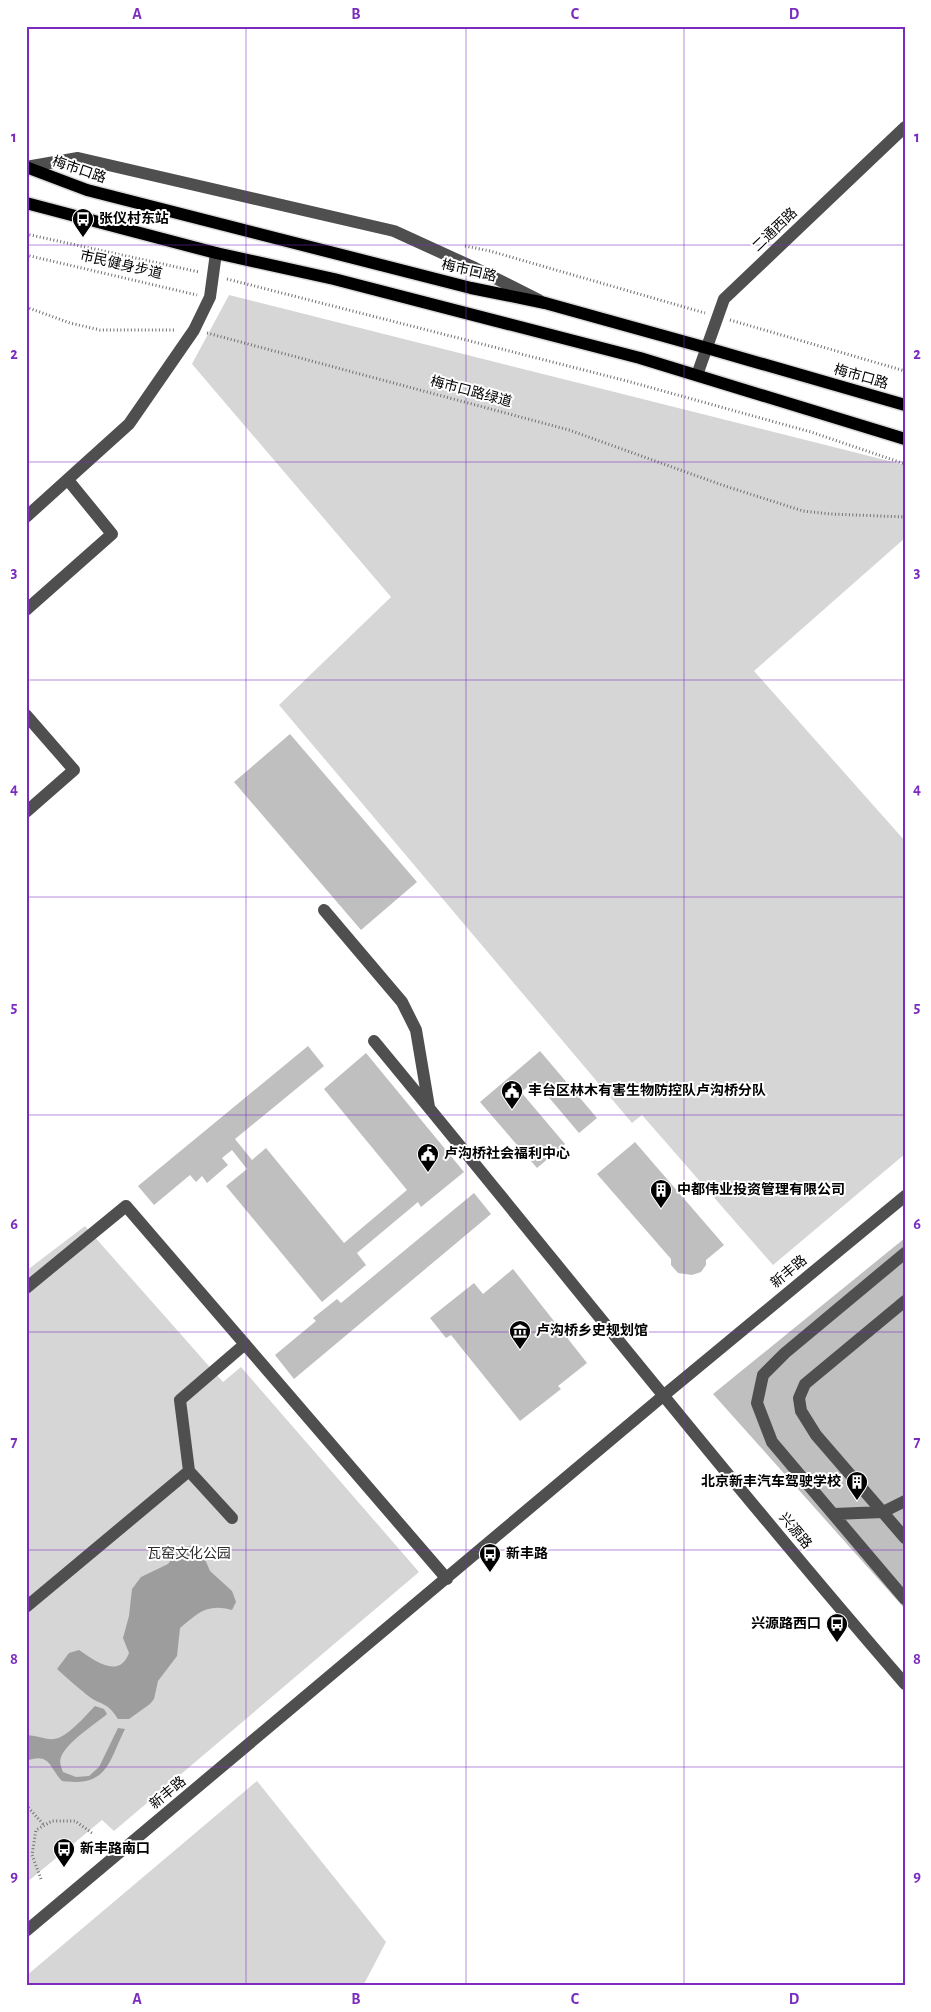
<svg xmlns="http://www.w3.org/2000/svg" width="931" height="2012" viewBox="0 0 931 2012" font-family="'Alegreya Sans','Noto Sans SC',sans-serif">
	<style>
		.green { fill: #d6d6d6 }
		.water { fill: #9d9d9d }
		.building { fill: #bfbfbf }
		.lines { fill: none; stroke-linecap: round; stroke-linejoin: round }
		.major-casing { stroke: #dbdbdb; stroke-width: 15 }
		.path { stroke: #717171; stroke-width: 3; stroke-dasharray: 1 2.5; stroke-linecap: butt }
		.minor { stroke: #4f4f4f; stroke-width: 12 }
		.major { stroke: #000; stroke-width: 12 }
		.grid { fill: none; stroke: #7b2cbf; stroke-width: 1; stroke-opacity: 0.55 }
		.labels { text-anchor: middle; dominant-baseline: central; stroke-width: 4; stroke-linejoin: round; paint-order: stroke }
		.street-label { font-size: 14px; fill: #000; stroke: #fff }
		.poi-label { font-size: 14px; font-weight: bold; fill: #000; stroke: #fff; text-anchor: start }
		.park-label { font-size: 14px; fill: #2d2d2d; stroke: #fff }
		.neatline { fill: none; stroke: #7b2cbf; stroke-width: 2 }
		.grid-label { font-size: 16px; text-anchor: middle; font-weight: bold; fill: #7b2cbf }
	</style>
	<rect width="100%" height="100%" fill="#fff"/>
	<path class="green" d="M229,295L905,465V538L754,671L905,841V1154L773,1265L642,1115L632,1123L279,705L391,597L192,364Z
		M85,1226L223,1382L241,1367L419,1572L114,1831L102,1820L26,1883V1271Z
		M257,1781L386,1942L363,1986H26V1976Z"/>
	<path class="water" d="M194,1546L197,1557H204L210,1571L232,1591L236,1602L232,1610C207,1603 198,1613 180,1628L177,1656L158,1681L154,1699L150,1704L129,1719H118C106,1700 102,1707 87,1695C77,1687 67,1678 57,1669L69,1653L79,1650C94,1660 119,1680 129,1653L123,1638L129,1616L132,1589L141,1577L168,1564L177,1552L185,1547Z
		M95,1706L104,1709L107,1714C94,1725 67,1742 61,1757C59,1763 61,1767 63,1772L76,1777L89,1776L99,1767L118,1728L125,1729C108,1763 108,1787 62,1781C49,1767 50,1752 26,1761V1735C35,1735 46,1740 54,1739C67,1738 86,1715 95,1706Z"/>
	<path class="building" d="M290,734L417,882L361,930L234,782Z
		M308,1046L324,1066L235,1139L252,1160L266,1148L344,1243L407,1190L324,1089L366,1053L464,1172L421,1207L418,1202L357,1253L366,1265L322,1302L226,1186L247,1169L232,1150L222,1158L228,1165L207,1183L202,1176L196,1182L190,1175L154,1205L138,1186Z
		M540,1051L597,1118L579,1133L535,1081L521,1092L565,1144L537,1168L480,1102Z
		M635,1142L724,1245L706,1260V1265L701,1272L692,1275L678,1273L671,1265V1259L597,1174Z
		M474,1193L491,1214L294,1379L275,1355L316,1321L313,1318L337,1299L341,1303Z
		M905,1238V1609L713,1394Z
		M513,1269L587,1363L558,1386L561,1389L520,1421L451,1335L446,1338L430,1318L474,1283L483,1294Z"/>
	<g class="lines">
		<g class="major-casing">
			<path id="major" d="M26,167L87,190L471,288L545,303L707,348L905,405
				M26,203L216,253L334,279L640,358L905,439"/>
		</g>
		<path class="path" d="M26,234L199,272
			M465,246L490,251L705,313
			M26,255L197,295
			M227,279L627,381L811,432L905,464
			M26,307L70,323L100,330H176
			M730,320L905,371
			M207,333L569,430L722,485L803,511L831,514L905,517
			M26,1805L44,1825
			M41,1879L32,1855L36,1830L52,1821H75L92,1833"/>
		<path class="minor" d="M26,167L78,158L394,231L475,268L539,300
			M697,375L724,299L905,127
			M26,517L129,424L194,330L210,297L216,253
			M26,610L112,534L68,480
			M26,715L74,770L26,812
			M324,910L402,1002L416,1030L429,1107
			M374,1041C551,1255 723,1474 905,1684
			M905,1253L785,1353L763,1375L757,1403L772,1442L905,1599
			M26,1288L126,1206L447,1579
			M905,1301L805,1384L799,1398L801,1411L816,1435L905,1538
			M189,1471L232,1518
			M834,1514L883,1512L905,1501
			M26,1607L189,1471L180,1400L245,1344
			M26,1931L663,1396L905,1196"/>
		<use href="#major" class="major"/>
	</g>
	<path class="grid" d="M246,26V1986M466,26V1986M684,26V1986M26,245H905M26,462H905M26,680H905M26,897H905M26,1115H905M26,1332H905M26,1550H905M26,1767H905"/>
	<defs>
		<g id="bus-pin" transform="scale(1.125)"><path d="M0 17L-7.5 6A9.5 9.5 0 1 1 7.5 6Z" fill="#000" stroke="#fff"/><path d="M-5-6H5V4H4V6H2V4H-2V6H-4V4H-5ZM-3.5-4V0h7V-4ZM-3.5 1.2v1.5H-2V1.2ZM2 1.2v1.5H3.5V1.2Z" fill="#fff"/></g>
		<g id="civic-pin" transform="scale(1.125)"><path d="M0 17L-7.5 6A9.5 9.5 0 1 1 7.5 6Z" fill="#000" stroke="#fff"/><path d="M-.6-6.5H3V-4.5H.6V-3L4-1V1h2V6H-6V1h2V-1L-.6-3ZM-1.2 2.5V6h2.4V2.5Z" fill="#fff"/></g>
		<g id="building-pin" transform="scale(1.125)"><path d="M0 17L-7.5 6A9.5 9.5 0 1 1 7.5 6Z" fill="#000" stroke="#fff"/><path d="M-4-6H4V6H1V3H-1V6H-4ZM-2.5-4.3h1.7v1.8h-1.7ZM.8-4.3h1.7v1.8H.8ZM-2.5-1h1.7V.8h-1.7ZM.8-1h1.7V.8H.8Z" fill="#fff"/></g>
		<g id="museum-pin" transform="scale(1.125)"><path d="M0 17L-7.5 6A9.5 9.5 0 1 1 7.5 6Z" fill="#000" stroke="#fff"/><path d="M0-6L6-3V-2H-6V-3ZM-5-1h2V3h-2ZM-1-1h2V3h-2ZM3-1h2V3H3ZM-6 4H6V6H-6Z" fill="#fff"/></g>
	</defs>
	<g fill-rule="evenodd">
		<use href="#bus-pin" x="83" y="219"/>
		<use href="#civic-pin" x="512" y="1091"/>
		<use href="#civic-pin" x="428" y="1154"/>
		<use href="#building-pin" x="661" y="1190"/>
		<use href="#museum-pin" x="520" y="1331"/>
		<use href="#building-pin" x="857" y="1482"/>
		<use href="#bus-pin" x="490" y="1554"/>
		<use href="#bus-pin" x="837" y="1624"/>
		<use href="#bus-pin" x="64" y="1849"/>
	</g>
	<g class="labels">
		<g class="street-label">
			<text transform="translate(79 170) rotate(19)">梅市口路</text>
			<text transform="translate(775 230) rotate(-44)">二通西路</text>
			<text transform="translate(121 265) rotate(13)">市民健身步道</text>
			<text transform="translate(469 271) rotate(13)">梅市口路</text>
			<text transform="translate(861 377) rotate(16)">梅市口路</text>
			<text transform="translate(471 392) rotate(15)">梅市口路绿道</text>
			<text transform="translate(789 1272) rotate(-40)">新丰路</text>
			<text transform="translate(795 1531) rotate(50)">兴源路</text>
			<text transform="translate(168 1793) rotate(-40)">新丰路</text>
		</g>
		<g class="poi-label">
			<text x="99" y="219">张仪村东站</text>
			<text x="528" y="1091">丰台区林木有害生物防控队卢沟桥分队</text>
			<text x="444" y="1154">卢沟桥社会福利中心</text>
			<text x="677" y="1190">中都伟业投资管理有限公司</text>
			<text x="536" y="1331">卢沟桥乡史规划馆</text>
			<text x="841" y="1482" text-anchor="end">北京新丰汽车驾驶学校</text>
			<text x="506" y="1554">新丰路</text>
			<text x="821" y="1624" text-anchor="end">兴源路西口</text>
			<text x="80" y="1849">新丰路南口</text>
		</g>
		<g class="park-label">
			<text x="189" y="1554">瓦窑文化公园</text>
		</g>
	</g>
	<rect width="931" height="2012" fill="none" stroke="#ffffff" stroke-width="55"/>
	<rect x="28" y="28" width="876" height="1956" class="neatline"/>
	<g class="grid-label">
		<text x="137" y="19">A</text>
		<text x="356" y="19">B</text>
		<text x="575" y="19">C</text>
		<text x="794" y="19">D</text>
		<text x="14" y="142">1</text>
		<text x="917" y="142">1</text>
		<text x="14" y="359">2</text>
		<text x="917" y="359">2</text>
		<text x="14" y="577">3</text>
		<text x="917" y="577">3</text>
		<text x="14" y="794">4</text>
		<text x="917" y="794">4</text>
		<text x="14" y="1012">5</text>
		<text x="917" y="1012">5</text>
		<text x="14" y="1229">6</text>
		<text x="917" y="1229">6</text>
		<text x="14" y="1447">7</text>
		<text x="917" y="1447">7</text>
		<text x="14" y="1664">8</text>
		<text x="917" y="1664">8</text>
		<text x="14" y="1881">9</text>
		<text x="917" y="1881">9</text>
		<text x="137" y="2004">A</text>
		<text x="356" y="2004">B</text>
		<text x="575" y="2004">C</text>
		<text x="794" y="2004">D</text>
	</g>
</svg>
